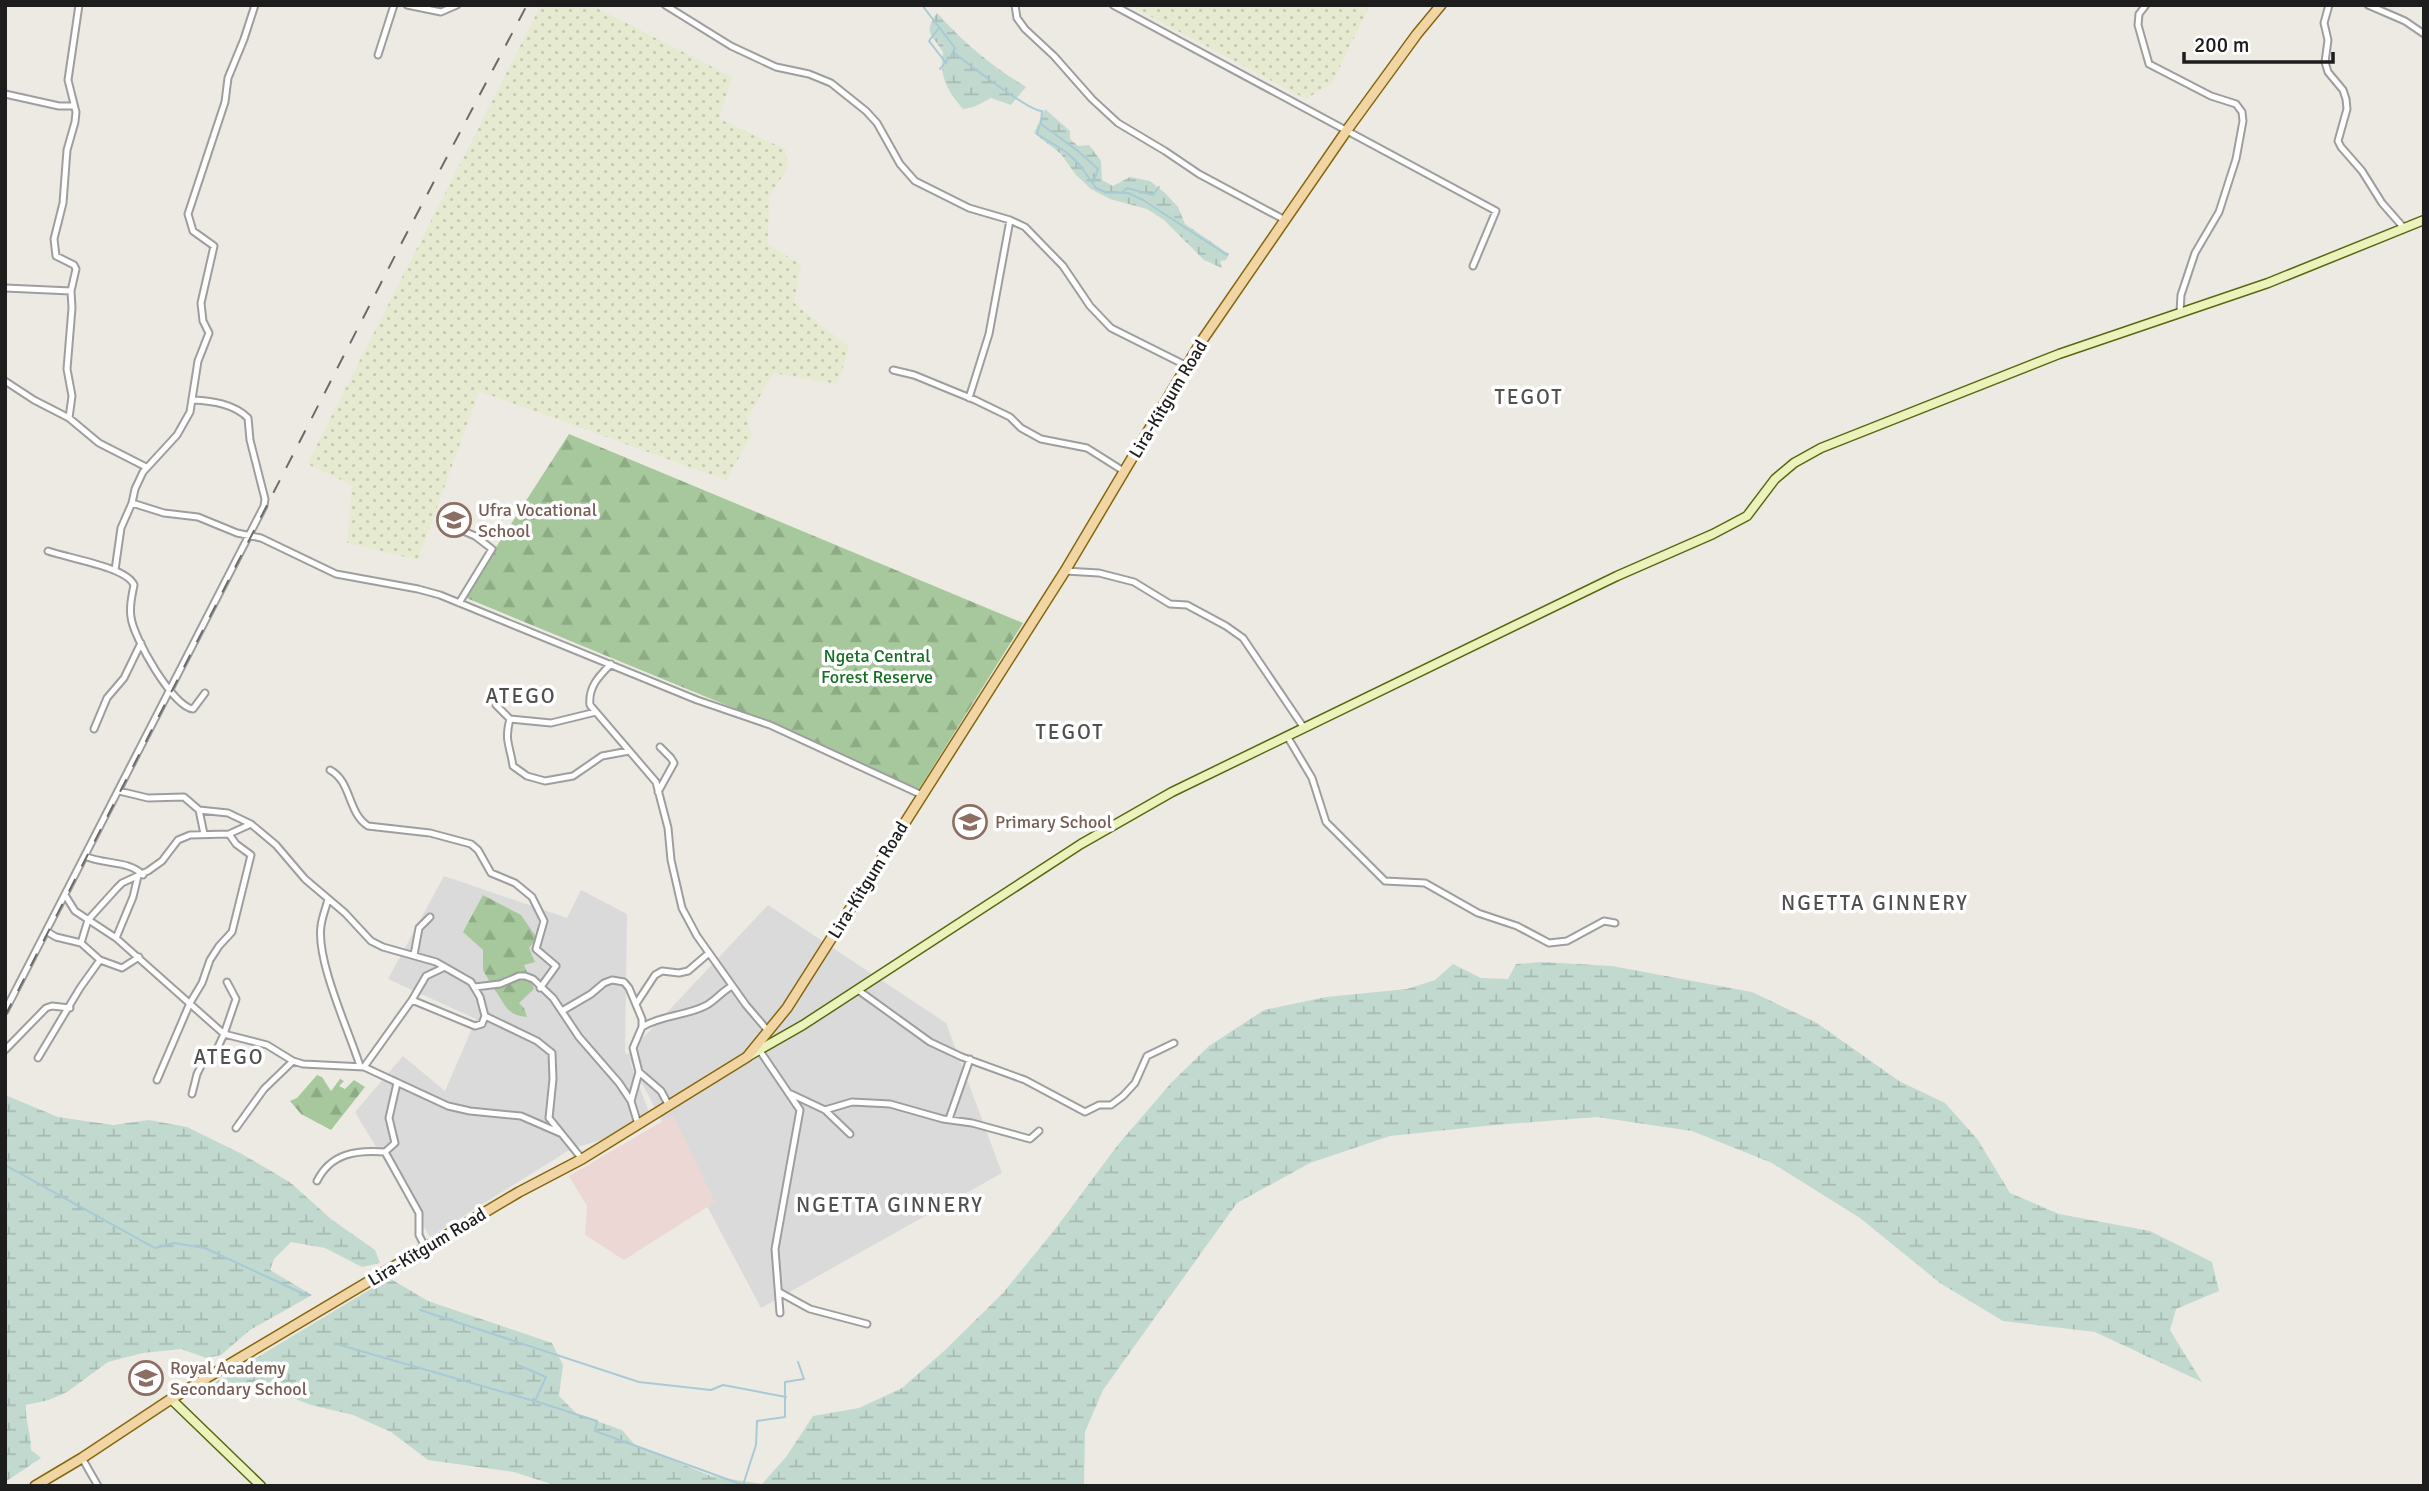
<svg xmlns="http://www.w3.org/2000/svg" width="2429" height="1491" viewBox="0 0 2429 1491" font-family="Signika,sans-serif">
	<style>
		.residential { fill: #dbdada }
		.commercial { fill: #ecd7d4 }
		.farmland { fill: url(#farmland-dots) }
		.forest { fill: url(#forest-firs) }
		.wetland { fill: url(#wetland-marsh) }
		.lines { fill: none; stroke-linecap: round; stroke-linejoin: round }
		.stream { stroke: #a8c9d6; stroke-width: 2 }
		.street-casing { stroke: #9e9e9e; stroke-width: 9 }
		.secondary-casing { stroke: #586810; stroke-width: 11 }
		.primary-casing { stroke: #86670f; stroke-width: 12 }
		.street { stroke: #fff; stroke-width: 5 }
		.secondary { stroke: #ecf2bc; stroke-width: 8 }
		.primary { stroke: #f2d5a4; stroke-width: 9 }
		.rail { stroke: #6b6b6b; stroke-width: 2; stroke-dasharray: 14 14; stroke-linecap: butt }
		.labels { text-anchor: middle; dominant-baseline: central; stroke-width: 7; stroke-linejoin: round; paint-order: stroke }
		.street-label { font-size: 18px; fill: #1d1d1d; stroke: #fff }
		.education-label { font-size: 18px; fill: #785e54; stroke: #fff; text-anchor: start }
		.park-label { font-size: 18px; fill: #166f24; stroke: #fff }
		.quarter-label { font-size: 21px; letter-spacing: 2px; fill: #505050; stroke: #fff }
	</style>
	<defs>
		<pattern id="farmland-dots" width="8" height="8" patternUnits="userSpaceOnUse" patternTransform="scale(1.75)"><rect width="8" height="8" fill="#e6ead1"/><path d="M2 2h.1M6 6h.1" fill="none" stroke="#c5c8b3" stroke-width="1.8" stroke-linecap="round"/></pattern>
		<pattern id="forest-firs" width="22" height="20" patternUnits="userSpaceOnUse" patternTransform="scale(1.75)"><rect width="22" height="20" fill="#a6c89c"/><path d="M5 1l3.5 6h-7zM16 11l3.5 6h-7z" fill="#8eab86"/></pattern>
		<pattern id="wetland-marsh" width="20" height="14" patternUnits="userSpaceOnUse" patternTransform="scale(1.75)"><rect width="20" height="14" fill="#c2d9d0"/><path d="M1 5h8M5 5V1M11 12h8M15 12V8" fill="none" stroke="#a6bab2"/></pattern>
	</defs>
	<rect width="100%" height="100%" fill="#edeae4"/>
	<path class="residential" d="M444,876L567,918L581,890L627,914L625,1050L627,1055L768,905L946,1023L1002,1173L761,1308L628,1057L649,1112L601,1140L571,1149L430,1237L355,1112L403,1056L445,1091L476,1019L388,979Z"/>
	<path class="commercial" d="M673,1115L715,1202L624,1260L585,1235L587,1206L569,1176Z"/>
	<path class="farmland" d="M541,5H591L732,77L719,119L785,149L788,167L769,197L768,244L801,265L794,303L849,347L838,384L773,373L747,419L752,435L726,480L479,391L418,560L347,543L352,485L307,464Z
		M1129,5H1370L1332,83L1306,99Z"/>
	<path class="forest" d="M569,434L1023,623L919,789L738,710L464,597Z
		M483,895L521,915L537,938L529,948L535,962L524,965L534,989L519,1003L524,1008L527,1017C505,1015 506,1004 494,989L507,985L504,981L491,984L483,970V950L463,932Z
		M317,1075L322,1077L331,1091L340,1079L344,1081L339,1086L345,1089L354,1080L365,1087L331,1130L301,1114L290,1101L297,1098Z"/>
	<path class="wetland" d="M937,13C964,43 991,66 1026,87L1011,105L991,98L974,107L963,109C947,91 939,76 943,52C931,33 923,34 937,13Z
		M1045,109L1070,131V139L1078,146L1089,145L1101,161L1102,180L1113,186L1130,177L1150,181L1165,193L1178,207L1185,224L1229,254L1226,260L1220,261L1222,268L1204,260L1164,220L1147,209L1110,199L1091,189L1076,175L1061,154L1034,133Z
		M1542,962L1612,966L1752,992L1817,1023L1899,1081L1945,1103L1978,1140L2010,1193L2059,1214L2150,1231L2212,1262L2219,1291L2176,1309L2170,1330L2202,1382L2095,1332L2003,1321L1940,1283L1860,1218L1772,1163L1692,1131L1597,1117L1495,1125L1390,1136L1310,1163L1237,1203L1103,1390L1085,1432L1084,1486H557L514,1472L428,1460L391,1432L353,1415L311,1405L277,1392L238,1396L211,1385L389,1278L428,1301L552,1343L563,1365L559,1396L577,1414L622,1430L635,1445L711,1476L762,1484L786,1457L813,1416L859,1408L902,1388L944,1351L1003,1293L1056,1228L1117,1146L1171,1083L1209,1046L1264,1010L1326,997L1407,989L1435,980L1453,964L1481,978L1508,979L1516,964Z
		M5,1095L58,1117L113,1125L149,1120L187,1127L242,1154L291,1183L331,1219L375,1250L380,1263L362,1267L325,1248L291,1242L274,1259L270,1270L312,1295L250,1330L221,1355L206,1358L181,1349L143,1353L108,1362L67,1392L49,1400L26,1405C25,1420 31,1434 31,1450L41,1458L5,1482Z"/>
	<g class="lines">
		<path class="stream" d="M922,5L955,48L953,52C967,63 1030,112 1042,111L1041,124L1078,151L1098,169L1093,183
			M939,28L929,41L946,63
			M940,69L952,54
			M1040,125L1037,134L1066,152L1079,164L1096,188L1105,192L1128,193L1143,200L1227,255
			M1123,192L1127,188L1153,195L1159,187
			M5,1165L155,1248L174,1243L205,1248L306,1295
			M420,1310L639,1382L711,1390L723,1385L786,1397
			M340,1345L534,1401
			M518,1365L546,1377L535,1401L597,1421L595,1431L743,1485L756,1445L757,1421L785,1417V1382L804,1379L798,1362"/>
		<g class="street-casing">
			<path id="street" d="M255,5L244,39L228,78L225,102L188,214L193,231L214,246L201,303L203,321L209,333L198,361L190,412L177,435L143,472L135,489L132,503L164,513L198,517L237,533L261,538L336,574L418,589L440,595L697,700L770,725L922,795
				M407,5L441,12L457,5
				M665,5L731,46L776,67L809,74L831,83L866,111L877,123L900,164L915,181L969,208L1010,220L1025,227L1063,266L1090,306L1111,328L1187,366
				M1015,5L1017,18L1025,29L1054,56L1092,99L1118,123L1165,151L1199,174L1285,220
				M1113,5L1496,211L1473,266
				M2146,5L2139,14L2138,25L2149,64L2211,96L2236,104L2242,112L2243,121L2236,159L2219,212L2195,253L2181,295L2180,312
				M2329,5L2324,23L2328,40L2325,62L2328,72L2343,90L2346,99L2347,109L2338,141L2341,147L2362,171L2382,203L2404,228
				M2368,5L2405,21L2424,34
				M378,55L394,5
				M5,94L59,106H74
				M5,288L71,291
				M893,370L914,375L975,400L1010,417L1021,428L1041,439L1087,448L1125,472
				M5,381L34,400L69,418L99,443L146,467
				M969,398L989,334L1010,220
				M69,418L72,396L67,369L72,308L71,291L76,269L74,265L56,256L54,239L63,203L67,150L75,122L76,112L68,80L79,5
				M452,526L475,536L492,549L459,603
				M48,551C67,558 127,567 134,585C132,596 129,606 131,617C133,637 173,707 193,709L205,693
				M115,570L121,528L132,503
				M1065,571L1099,573L1134,582L1170,604L1187,605L1226,626L1243,638L1304,728
				M611,664C599,676 588,687 590,705L656,782L668,828L671,860L682,908L697,936L746,1005L769,1032
				M496,705L510,719L551,723L596,712
				M510,719C504,741 510,745 513,766L527,776L545,781L573,776L602,756L629,751
				M94,729L107,698L124,678L141,643
				M1287,736L1312,778L1326,822L1385,881L1425,883L1478,913L1517,926L1549,943L1567,941L1604,921L1615,923
				M330,770C352,782 347,812 368,826L430,833L471,844L478,850L491,873L515,883L532,897L544,921L536,949L556,966L540,988
				M119,791L148,798L184,797L199,810L228,813L251,824L276,845L305,879L345,913L371,941L383,947L436,962L471,982L480,997L485,1016L537,1041L552,1053L553,1079L549,1118L582,1159
				M658,792L674,763L671,758L660,747
				M199,810L204,834
				M85,856C104,865 129,860 143,875
				M138,876L133,897L116,938L224,1034L267,1045L293,1061L303,1064L364,1067L448,1106L470,1111L521,1116L560,1133
				M65,895L75,911L116,938
				M328,899C326,908 322,917 321,926C316,961 349,1031 360,1066
				M46,931L56,937L81,943L100,960L122,968L139,957
				M81,943L88,920L117,888L122,883L148,871L162,861L178,840L190,835L229,834L251,824
				M414,955L419,928L430,917
				M475,987L500,984L519,976H525L533,979L553,998L579,1037L619,1083L631,1101L638,1124
				M858,990L930,1042L962,1057L1025,1080L1085,1112L1099,1105H1111L1123,1096L1135,1083L1147,1056L1174,1043
				M412,1000L426,976L445,967
				M636,1004L655,975L662,971L679,973L688,971L709,953
				M5,1011L264,506L265,499L250,440L248,418C234,404 213,401 193,400
				M562,1011L591,994L604,983L612,980L624,982L629,988L642,1019V1027L633,1048L639,1072L631,1101
				M642,1027C662,1015 685,1016 705,1006C715,1001 721,992 732,986
				M5,1050L46,1008L52,1006L70,1008
				M760,1051L800,1110L775,1249L780,1313
				M38,1058L80,988L100,960
				M364,1067L412,1000L475,1026L482,1024L485,1016
				M639,1072L661,1091L668,1104
				M157,1080L190,1003L202,983L210,960L219,946L232,932L251,855L236,844L229,834
				M192,1094L197,1074L202,1064L218,1047L224,1034L236,999L227,982
				M791,1094L825,1110L850,1134
				M825,1110L852,1102L890,1104L943,1119L972,1123L1030,1139L1039,1131
				M949,1119L970,1059
				M236,1128L264,1089L293,1061
				M385,1152L419,1213V1235L425,1247
				M317,1181C331,1153 356,1150 385,1152L395,1143L389,1118L397,1083
				M779,1292L810,1309L867,1324
				M82,1458L98,1486"/>
		</g>
		<g class="secondary-casing">
			<path id="secondary" d="M747,1057L803,1025L1081,844L1172,792L1617,576L1713,534L1747,516L1775,479L1794,463L1821,448L2059,354L2268,283L2424,220
				M171,1399L261,1486"/>
		</g>
		<g class="primary-casing">
			<path id="primary" d="M35,1486L82,1458L171,1399L519,1192L582,1159L747,1057L787,1008L1065,571L1201,342L1347,130L1417,34L1441,5"/>
		</g>
		<use href="#street" class="street"/>
		<use href="#secondary" class="secondary"/>
		<use href="#primary" class="primary"/>
		<path class="rail" d="M5,1016L400,246L527,5"/>
	</g>
	<defs>
		<g id="school-ring" transform="scale(1.75)"><circle r="9.5" fill="#fff" stroke="#8d6e63" stroke-width="1.5"/><path d="M0-5L7-2L0 1L-7-2ZM-4 1L0 2.5L4 1V4Q0 6-4 4Z" fill="#8d6e63"/></g>
	</defs>
	<g fill-rule="evenodd">
		<use href="#school-ring" x="454" y="520"/>
		<use href="#school-ring" x="970" y="822"/>
		<use href="#school-ring" x="146" y="1378"/>
	</g>
	<g class="labels">
		<g class="street-label">
			<text transform="translate(1168 399) rotate(-59)">Lira-Kitgum Road</text>
			<text transform="translate(868 880) rotate(-58)">Lira-Kitgum Road</text>
			<text transform="translate(427 1247) rotate(-31)">Lira-Kitgum Road</text>
		</g>
		<g class="education-label">
			<text x="478" y="510">Ufra Vocational<tspan x="478" dy="21">School</tspan></text>
			<text x="995" y="822">Primary School</text>
			<text x="170" y="1368">Royal Academy<tspan x="170" dy="21">Secondary School</tspan></text>
		</g>
		<g class="park-label">
			<text x="877" y="656">Ngeta Central<tspan x="877" dy="21">Forest Reserve</tspan></text>
		</g>
		<g class="quarter-label">
			<text x="1529" y="397">TEGOT</text>
			<text x="521" y="696">ATEGO</text>
			<text x="1070" y="732">TEGOT</text>
			<text x="1875" y="903">NGETTA GINNERY</text>
			<text x="229" y="1057">ATEGO</text>
			<text x="890" y="1205">NGETTA GINNERY</text>
		</g>
	</g>
	<rect width="2429" height="1491" fill="none" stroke="#1d1d1d" stroke-width="14"/>
	<path d="M2184 52v10h149v-10" fill="none" stroke="#1d1d1d" stroke-width="3.5"/>
	<text x="2194" y="52" font-size="21" fill="#1d1d1d" stroke="#ffffff" stroke-width="5" paint-order="stroke">200 m</text>
</svg>
